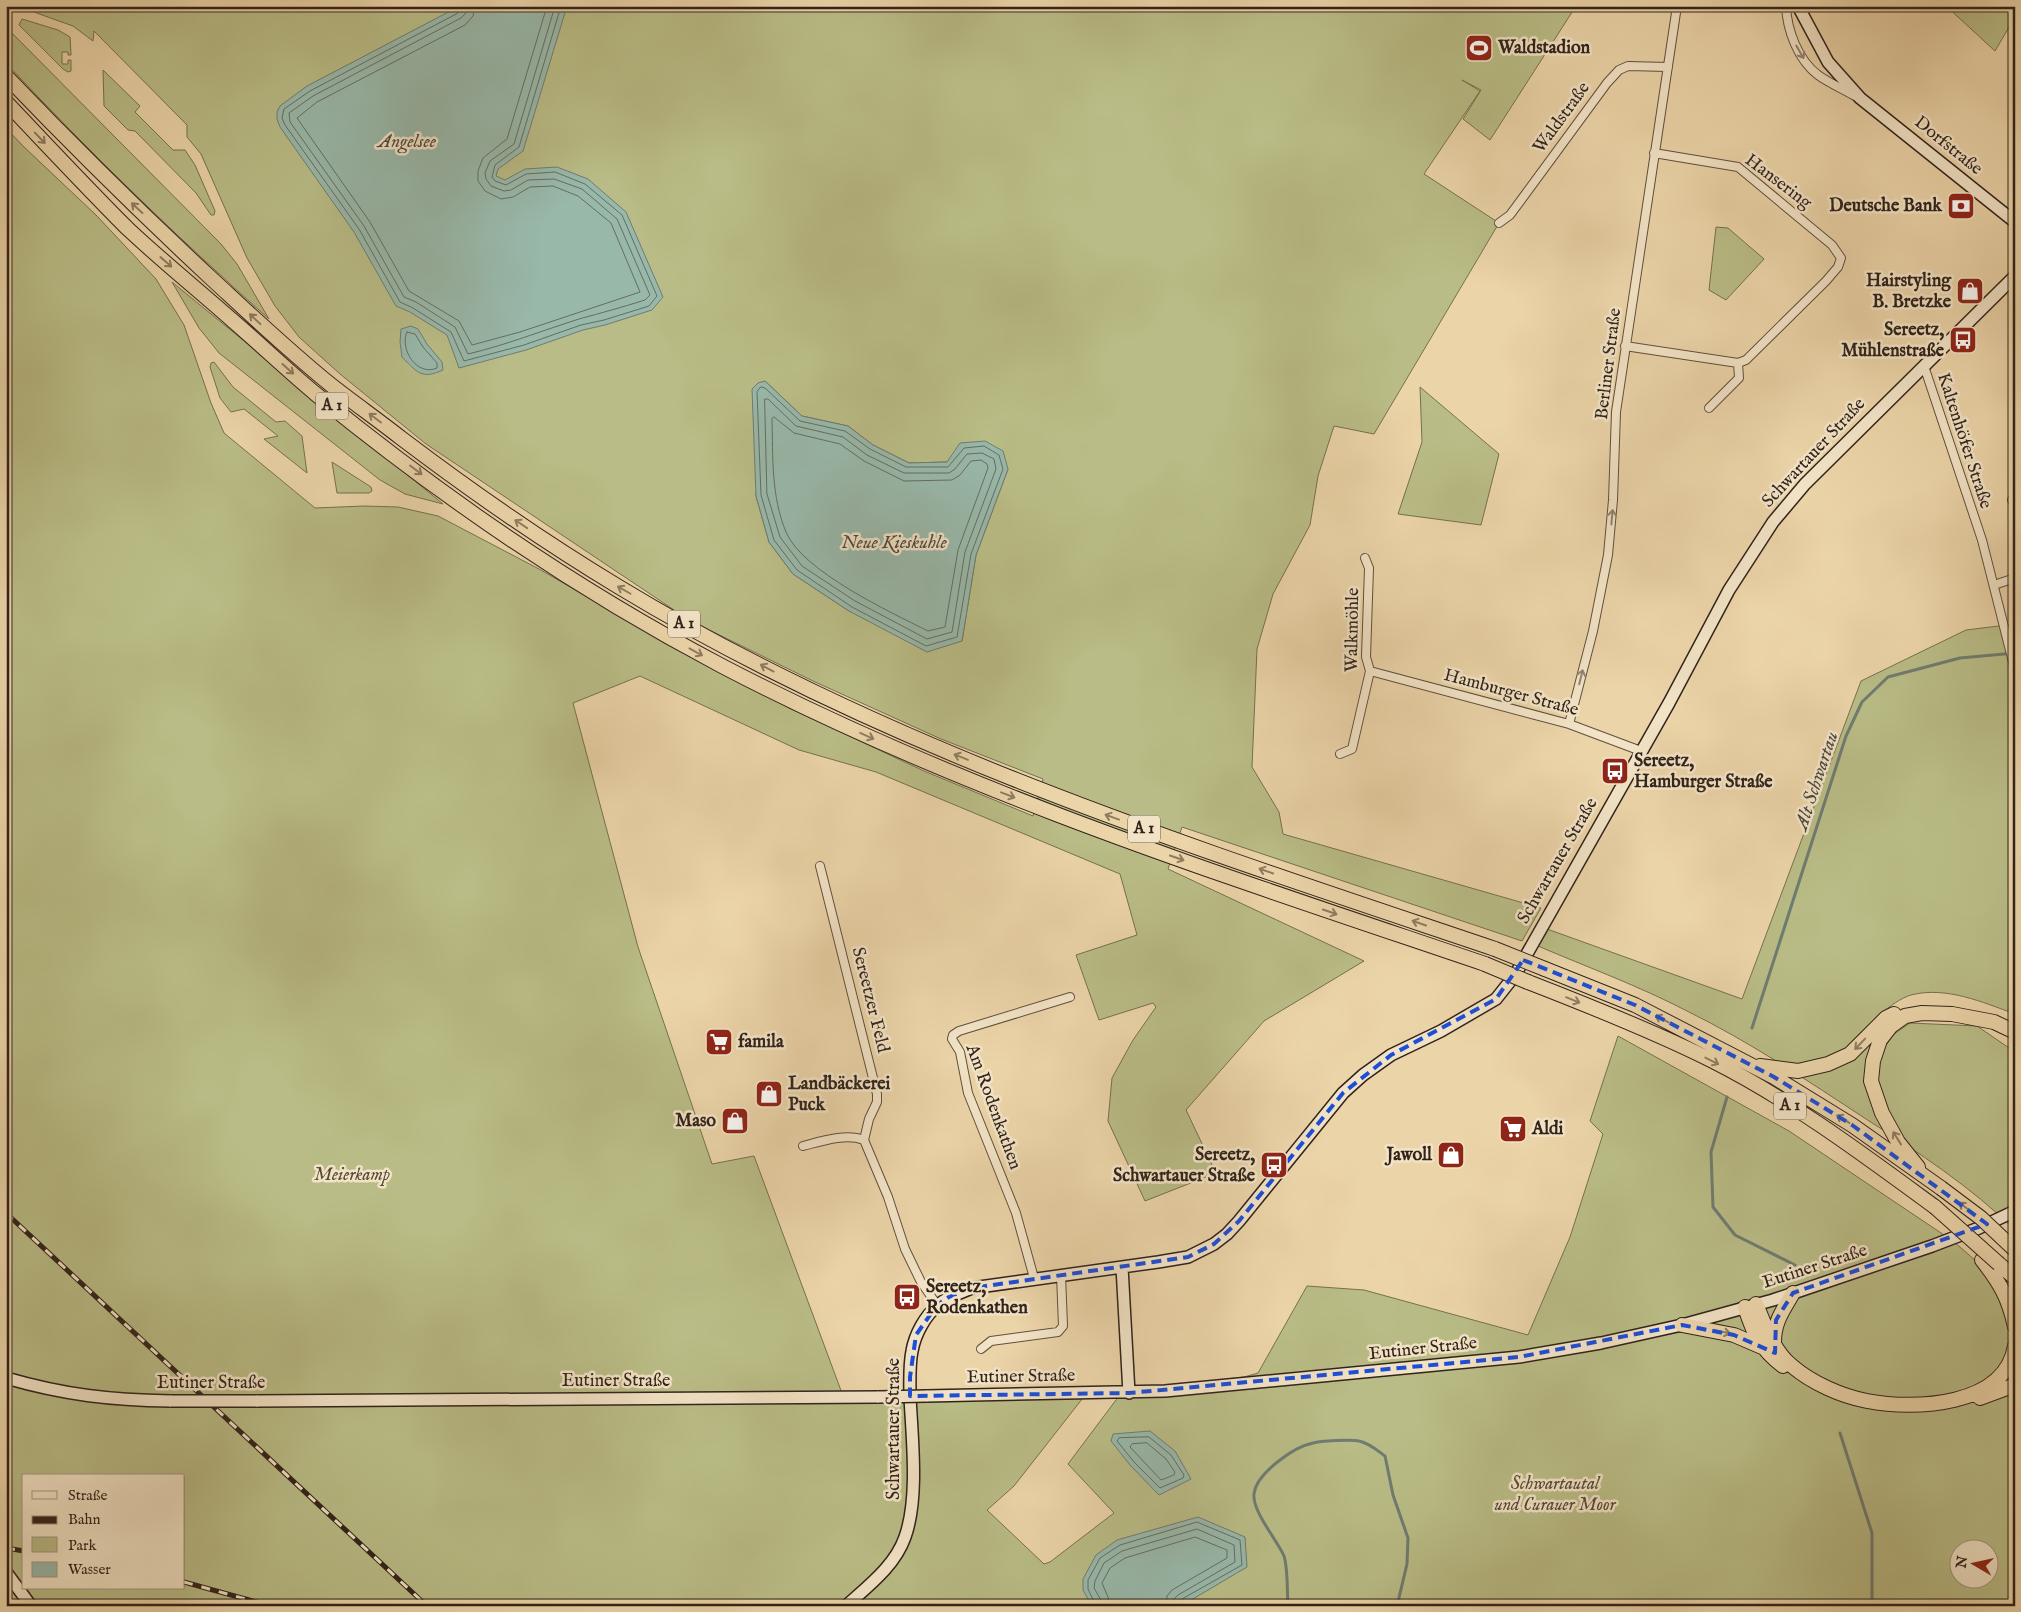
<svg xmlns="http://www.w3.org/2000/svg" width="2021" height="1612" viewBox="0 0 2021 1612" font-family="'IM FELL English',serif">
	<style>
		.green { fill: #b9bc86; stroke: #757050; fill-rule: evenodd }
		.water { fill: #98b8aa; stroke: #6f7c71 }
		.lines { fill: none; stroke-linecap: round; stroke-linejoin: round }
		.shore { stroke: #646e62; stroke-width: 1 }
		.stream { stroke: #6f7c71; stroke-width: 3 }
		.street-casing { stroke: #604f3e; stroke-width: 10 }
		.secondary-casing { stroke: #31231b; stroke-width: 14 }
		.highway-casing { stroke: #31231b; stroke-width: 16 }
		.street { stroke: #f2e3c6; stroke-width: 8 }
		.secondary { stroke: #f2e3c6; stroke-width: 11 }
		.highway { stroke: #ebd4a8; stroke-width: 14 }
		.rail-casing { stroke: #31231b; stroke-width: 5 }
		.rail { stroke: #f2e3c6; stroke-width: 3; stroke-dasharray: 9; stroke-linecap: butt }
		.secondary-bridge-casing { stroke: #31231b; stroke-width: 14; stroke-linecap: butt }
		.highway-bridge-casing { stroke: #31231b; stroke-width: 16; stroke-linecap: butt }
		.secondary-bridge { stroke: #f2e3c6; stroke-width: 11 }
		.highway-bridge { stroke: #ebd4a8; stroke-width: 14 }
		.oneway { stroke: #928370 }
		.oneway2 { stroke: #8e7c62 }
		.marked { fill: none; stroke: #1d4ed8; stroke-width: 4; stroke-dasharray: 10 6; stroke-linejoin: round }
		.labels { text-anchor: middle; dominant-baseline: central; stroke-width: 5; stroke-linejoin: round; paint-order: stroke }
		.shield { fill: #f2e3c6; stroke: #6b5d4e; stroke-width: 1 }
		.shield-label { font-size: 16px; font-weight: bold; fill: #31231b }
		.poi-label { font-size: 18px; font-weight: bold; fill: #31231b; stroke: #f2e3c6; text-anchor: start }
		.street-label { font-size: 18px; fill: #31231b; stroke: #f2e3c6 }
		.park-label { font-size: 18px; font-style: italic; fill: #534936; stroke: #f2e3c6 }
		.water-label { font-size: 19px; font-style: italic; fill: #4b483f; stroke: #f2e3c6 }
	</style>
	<rect width="100%" height="100%" fill="#ebd4a8"/>
	<filter id="stains"><feTurbulence type="fractalNoise" baseFrequency=".004" numOctaves="4"/><feColorMatrix values="0 0 0 0 .2 0 0 0 0 .09 0 0 0 0 .02 0 0 0 .5 -.17"/></filter>
	<radialGradient id="worn" r=".72"><stop offset=".6" stop-color="#630" stop-opacity="0"/><stop offset="1" stop-color="#630" stop-opacity=".3"/></radialGradient>
	<path class="green" d="M17,6H1576L1490,140L1463,119L1481,90L1462,80L1480,91L1424,174L1499,223L1374,434L1334,426L1318,476L1310,525L1273,594L1257,649L1252,767L1279,812L1283,834L1541,908L1522,941L1182,827L1168,869L1364,961L1264,1021L1186,1110L1216,1173L1145,1201L1108,1121L1112,1078L1133,1040L1156,1007L1153,1003L1099,1020L1076,955L1137,935L1120,874L876,772L799,750L640,676L573,703L638,947L712,1164L754,1156L843,1396L1086,1394L1014,1486L987,1510L1044,1564L1050,1562L1114,1513L1068,1464L1122,1392L1244,1377L1258,1373L1307,1286L1364,1290L1528,1335L1570,1237L1603,1134L1590,1121L1618,1036L1789,1131L1953,1241L2015,1295V1606H6V128L23,146L96,215L156,279L184,325L211,403L224,433L315,508L364,506L398,507L438,516L539,569L664,641L789,708L924,771L1033,816L1043,779L941,739L813,681L689,620L426,444L340,374L299,337L275,306L247,258L201,154L187,137V125L94,31L93,41L73,26ZM765,381L802,416L848,426L873,445L909,463L947,462L1008,469L976,555L962,641L849,611L793,574L769,542L756,496ZM24,1476H184V1588H24ZM1958,1550H1988V1580H1958Z
		M1946,6H2015V17L1995,51Z
		M22,19L58,30L70,37L71,55H68V52H62V64H68V60H71V71L68,72L63,69L19,25Z
		M6,27L221,244L237,264L269,319C178,238 90,153 6,63Z
		M103,70L140,106L135,112L173,150H185L195,165L215,211L214,215H211L196,193L135,131L128,130L104,106Z
		M1716,227L1728,228L1764,259L1726,300L1709,290Z
		M172,282L443,504L405,494L380,480L219,353L199,328Z
		M214,362L233,387L276,422L285,421L302,436L307,473L264,439L278,436L244,409L231,412L220,398L210,367L211,363Z
		M1420,387L1499,454L1481,525L1398,514L1422,442Z
		M332,462L371,487L372,491L369,493H337Z
		M2015,624V1014C1982,1002 1946,986 1911,995C1891,1001 1868,1026 1853,1040L1884,1048L1894,1034L1910,1023L1977,1026L2015,1052V1230C1971,1187 1918,1152 1866,1119C1808,1081 1750,1042 1687,1011C1639,986 1587,967 1538,946L1547,929L1742,999L1861,681L1966,630Z"/>
	<path class="water" d="M460,6H567L523,151L498,169L496,176L505,180L525,169L557,167L588,179L626,212L663,297L652,310L605,325L583,330L526,350L459,368L447,335L410,312L396,306L354,232L280,127L277,119V112L280,106L307,86Z
		M411,326L418,329L427,344L442,362L443,370C421,380 417,372 402,357L400,342L401,329Z
		M765,381L802,416L848,426L873,445L909,463L947,462L960,443L985,441L1003,451L1008,469L976,555L962,641L927,652L849,611L793,574L769,542L756,496L752,389L758,383Z
		M1150,1431L1175,1451L1191,1479L1159,1495L1130,1465L1111,1441L1113,1434Z
		M1198,1517L1245,1537L1247,1567L1181,1606H1092L1083,1590V1579L1096,1555L1117,1540Z"/>
	<g class="lines">
		<path class="shore" d="M461,6L458,13L310,91L284,109L282,118L285,125L359,229L400,302L413,308L451,332L464,361L524,345L581,325L604,320L649,306L657,296L622,215L585,184L555,172L526,174L506,185L495,181L492,177L495,165L519,147L561,6
			M467,6L466,13L461,18L313,96L289,113L290,122L364,226L404,297L416,302L455,327L468,354C506,345 541,331 579,319C601,313 623,307 645,300L650,295L617,219L582,189L554,179L528,180L511,190L504,191L491,186L486,179L485,173L490,161L514,144L555,6
			M475,6L473,16L465,25L317,102L297,118L370,222L409,291L459,321L472,345L520,332L640,292L611,223L578,196L553,186L530,187L513,197L501,199L485,191L478,181V171L483,158L507,139L547,6
			M407,332L415,334L423,347L437,363V368C417,377 399,349 407,332Z
			M761,387L765,388L800,421L845,431L870,449L906,467H948L964,448L984,446L999,455L1003,469L971,554L957,637L926,646L852,607L797,570L774,540L761,495L757,392Z
			M765,399H768L796,426L843,437L867,455L904,473H949L955,469L967,454L982,453L994,459L996,469L965,552L952,632L927,639L855,601L802,566L780,537L767,494Z
			M774,417L794,433L840,444L864,461L904,481L952,480L960,475L971,461L981,460L987,464L988,468L958,550L945,627L928,631C890,612 802,571 786,532C771,496 773,457 772,419Z
			M1149,1437L1171,1455L1184,1475L1183,1478L1160,1488L1134,1462L1117,1441L1119,1438Z
			M1147,1443L1166,1459L1175,1472L1174,1475L1161,1480L1130,1447L1132,1444Z
			M1096,1606L1088,1589V1580L1100,1558L1120,1545L1197,1522L1240,1540L1242,1565L1182,1599L1179,1606
			M1102,1606L1101,1600L1094,1588L1095,1581L1104,1563L1122,1551L1197,1529L1234,1545L1235,1562L1178,1595L1174,1599L1173,1606
			M1110,1606L1108,1597L1102,1583L1110,1568L1125,1558L1195,1537L1227,1550V1558L1172,1590L1167,1596L1166,1606"/>
		<path class="stream" d="M1752,1028L1846,736L1862,702L1888,677L1960,658L2015,653
			M1727,1097L1711,1152L1713,1207L1735,1235L1795,1265
			M1840,1433L1872,1533V1606
			M1288,1606C1287,1592 1288,1568 1284,1556C1277,1540 1252,1511 1254,1494C1256,1474 1293,1447 1313,1443C1320,1441 1351,1439 1359,1441C1369,1443 1377,1450 1385,1456L1393,1495L1408,1538L1407,1564L1397,1606"/>
		<g class="street-casing">
			<path id="street" d="M1786,6C1787,30 1798,60 1818,75C1829,83 1843,89 1855,96
				M1499,223L1510,215L1607,83L1619,70L1628,66L1668,67
				M1625,346L1738,363L1746,360L1826,281L1838,267L1841,258L1832,245L1738,167L1654,153
				M1924,366L1982,540L2015,670
				M1709,408L1739,378L1738,363
				M2015,495L2012,500L2015,505
				M1994,585L2015,578
				M1370,671L1569,724L1641,751
				M1569,724L1593,631L1608,555L1613,500L1616,412L1677,6
				M1340,754L1352,749L1370,671L1366,657L1369,568L1365,558
				M820,866L877,1094V1102L869,1119L864,1140L888,1197L905,1249L921,1282L937,1305
				M803,1146C822,1141 846,1133 864,1140
				M1034,1278L1016,1213L968,1093L960,1052L952,1039L953,1035L959,1031L1070,997
				M981,1349L991,1341L1058,1332L1063,1326L1061,1275"/>
		</g>
		<g class="secondary-casing">
			<path id="secondary" d="M1798,6L1828,62L1860,98L2015,222
				M1122,1267L1129,1393
				M6,1378C65,1395 110,1400 171,1401
				M926,1396L1165,1391L1519,1357L1601,1343L1682,1325L1773,1300L1932,1246L1979,1228L2015,1211
				M256,1401L879,1397
				M6,1572L31,1606
				M846,1606C868,1586 895,1566 905,1537C919,1498 912,1438 910,1397C910,1382 909,1366 912,1351C915,1334 925,1316 938,1305C947,1297 960,1293 972,1288L1158,1262L1188,1257L1214,1244L1227,1234L1239,1221L1343,1093L1363,1075L1391,1055L1441,1031L1496,999L1515,975L1669,703L1729,590L1773,522L1805,484L2015,276"/>
		</g>
		<g class="highway-casing">
			<path id="highway" d="M6,76C73,146 142,214 213,280C252,316 290,352 331,385C354,403 378,420 401,438C471,491 544,542 619,587C891,752 1196,848 1495,949
				M6,102C46,144 86,187 127,228C161,260 197,289 232,320C261,345 288,371 317,395C441,496 581,592 722,666C965,793 1226,876 1485,964
				M1545,969L1635,1005L1774,1077L1852,1125L1941,1188
				M1528,982C1590,1006 1653,1031 1713,1061C1792,1101 1864,1155 1935,1207
				M1760,1066L1798,1071L1828,1064L1850,1054L1886,1018L1894,1014
				M1918,1167L1898,1142L1882,1113L1871,1081L1873,1061L1880,1040L1891,1026L1905,1016L1922,1013L1952,1014L1994,1022L2015,1032
				M1982,1260C2000,1283 2009,1298 2015,1327
				M1999,1264L2015,1278
				M1756,1304C1765,1325 1773,1351 1792,1366C1812,1383 1841,1396 1867,1401C1914,1410 2005,1407 2015,1346
				M1745,1307C1754,1335 1760,1348 1783,1366
				M1682,1325L1734,1335L1762,1347
				M1774,1342C1774,1322 1783,1310 1793,1293
				M1980,1398L2015,1385"/>
		</g>
		<use href="#street" class="street"/>
		<use href="#secondary" class="secondary"/>
		<use href="#highway" class="highway"/>
		<g class="rail-casing">
			<path id="rail" d="M6,1213L427,1606
				M6,1548L24,1551
				M184,1582L271,1606"/>
		</g>
		<use href="#rail" class="rail"/>
		<g class="secondary-bridge-casing">
			<path id="secondary-bridge" d="M879,1397L926,1396
				M171,1401H256"/>
		</g>
		<g class="highway-bridge-casing">
			<path id="highway-bridge" d="M1495,949L1545,969
				M1485,964L1528,982
				M1941,1188L1981,1218L2015,1250
				M1935,1207L1999,1264"/>
		</g>
		<use href="#secondary-bridge" class="secondary-bridge"/>
		<use href="#highway-bridge" class="highway-bridge"/>
	</g>
	<defs><path id="oneway-shaft" d="M-6 0H5M1.5-3L5.5 0L1.5 3" fill="none" stroke-width="1.6" stroke-linecap="round" stroke-linejoin="round" transform="scale(1.25)"/></defs>
	<g class="oneway">
		<use href="#oneway-shaft" transform="translate(1800 52) rotate(60)"/>
		<use href="#oneway-shaft" transform="translate(1612 517) rotate(-85)"/>
		<use href="#oneway-shaft" transform="translate(1581 677) rotate(-76)"/>
	</g>
	<g class="oneway2">
		<use href="#oneway-shaft" transform="translate(40 138) rotate(46)"/>
		<use href="#oneway-shaft" transform="translate(137 208) rotate(-137)"/>
		<use href="#oneway-shaft" transform="translate(166 262) rotate(41)"/>
		<use href="#oneway-shaft" transform="translate(255 319) rotate(-137)"/>
		<use href="#oneway-shaft" transform="translate(288 369) rotate(42)"/>
		<use href="#oneway-shaft" transform="translate(375 418) rotate(-143)"/>
		<use href="#oneway-shaft" transform="translate(416 470) rotate(37)"/>
		<use href="#oneway-shaft" transform="translate(521 524) rotate(-146)"/>
		<use href="#oneway-shaft" transform="translate(624 590) rotate(-150)"/>
		<use href="#oneway-shaft" transform="translate(696 652) rotate(29)"/>
		<use href="#oneway-shaft" transform="translate(767 668) rotate(-152)"/>
		<use href="#oneway-shaft" transform="translate(867 736) rotate(24)"/>
		<use href="#oneway-shaft" transform="translate(961 757) rotate(-158)"/>
		<use href="#oneway-shaft" transform="translate(1008 795) rotate(21)"/>
		<use href="#oneway-shaft" transform="translate(1112 817) rotate(-160)"/>
		<use href="#oneway-shaft" transform="translate(1177 858) rotate(19)"/>
		<use href="#oneway-shaft" transform="translate(1266 871) rotate(-161)"/>
		<use href="#oneway-shaft" transform="translate(1330 912) rotate(19)"/>
		<use href="#oneway-shaft" transform="translate(1419 923) rotate(-161)"/>
		<use href="#oneway-shaft" transform="translate(1573 1000) rotate(22)"/>
		<use href="#oneway-shaft" transform="translate(1662 1019) rotate(-153)"/>
		<use href="#oneway-shaft" transform="translate(1860 1044) rotate(134)"/>
		<use href="#oneway-shaft" transform="translate(1712 1061) rotate(27)"/>
		<use href="#oneway-shaft" transform="translate(1843 1119) rotate(-149)"/>
		<use href="#oneway-shaft" transform="translate(1897 1138) rotate(-122)"/>
		<use href="#oneway-shaft" transform="translate(1965 1207) rotate(-143)"/>
		<use href="#oneway-shaft" transform="translate(1723 1332) rotate(12)"/>
	</g>
	<path class="marked" d="M1523,960L1635,1005L1774,1077L1852,1125L1987,1224L1793,1293L1776,1320L1775,1353L1734,1335L1682,1325L1519,1357L1129,1393L910,1396V1377L916,1335L937,1305L949,1297L972,1288L1188,1257L1214,1244L1239,1221L1343,1093L1391,1055L1496,999Z"/>
	<defs>
		<g id="stadium-square" transform="scale(1.4375)"><rect x="-9" y="-9" width="18" height="18" rx="4" fill="#8f2418" stroke="#f2e3c6"/><path d="M0-5a6.5 5 0 1 0 0 10a6.5 5 0 1 0 0-10ZM-3.5-1.8h7v3.6h-7Z" fill="#fff"/></g>
		<g id="bank-square" transform="scale(1.4375)"><rect x="-9" y="-9" width="18" height="18" rx="4" fill="#8f2418" stroke="#f2e3c6"/><path d="M-6-4H6V4H-6ZM0-2.3a2.3 2.3 0 1 0 0 4.6a2.3 2.3 0 1 0 0-4.6Z" fill="#fff"/></g>
		<g id="shop-square" transform="scale(1.4375)"><rect x="-9" y="-9" width="18" height="18" rx="4" fill="#8f2418" stroke="#f2e3c6"/><path d="M-5-2.5h2.3a2.7 3.5 0 0 1 5.4 0H5L5.5 6h-11ZM-1.5-2.5h3a1.5 2.3 0 0 0-3 0Z" fill="#fff"/></g>
		<g id="bus-square" transform="scale(1.4375)"><rect x="-9" y="-9" width="18" height="18" rx="4" fill="#8f2418" stroke="#f2e3c6"/><path d="M-5-6H5V4H4V6H2V4H-2V6H-4V4H-5ZM-3.5-4V0h7V-4ZM-3.5 1.2v1.5H-2V1.2ZM2 1.2v1.5H3.5V1.2Z" fill="#fff"/></g>
		<g id="supermarket-square" transform="scale(1.4375)"><rect x="-9" y="-9" width="18" height="18" rx="4" fill="#8f2418" stroke="#f2e3c6"/><path d="M-6-5.5h2.5l.6 2H6L4.5 2H-2.5L-4.4-4H-6ZM-1.5 3.2a1.3 1.3 0 1 0 .1 0ZM3 3.2a1.3 1.3 0 1 0 .1 0Z" fill="#fff"/></g>
	</defs>
	<g fill-rule="evenodd">
		<use href="#stadium-square" x="1479" y="48"/>
		<use href="#bank-square" x="1961" y="206"/>
		<use href="#shop-square" x="1970" y="291"/>
		<use href="#bus-square" x="1963" y="340"/>
		<use href="#bus-square" x="1615" y="771"/>
		<use href="#supermarket-square" x="719" y="1042"/>
		<use href="#shop-square" x="769" y="1094"/>
		<use href="#shop-square" x="735" y="1121"/>
		<use href="#supermarket-square" x="1513" y="1129"/>
		<use href="#shop-square" x="1451" y="1155"/>
		<use href="#bus-square" x="1274" y="1165"/>
		<use href="#bus-square" x="907" y="1297"/>
	</g>
	<g class="labels">
		<g class="shield">
			<rect x="316" y="392.5" width="32" height="27" rx="4"/>
			<rect x="668" y="610.5" width="32" height="27" rx="4"/>
			<rect x="1128" y="815.5" width="32" height="27" rx="4"/>
			<rect x="1774" y="1092.5" width="32" height="27" rx="4"/>
		</g>
		<g class="shield-label">
			<text x="332" y="406">A 1</text>
			<text x="684" y="624">A 1</text>
			<text x="1144" y="829">A 1</text>
			<text x="1790" y="1106">A 1</text>
		</g>
		<g class="poi-label">
			<text x="1498" y="48">Waldstadion</text>
			<text x="1942" y="206" text-anchor="end">Deutsche Bank</text>
			<text x="1951" y="281" text-anchor="end">Hairstyling<tspan x="1951" dy="21">B. Bretzke</tspan></text>
			<text x="1944" y="330" text-anchor="end">Sereetz,<tspan x="1944" dy="21">Mühlenstraße</tspan></text>
			<text x="1634" y="761">Sereetz,<tspan x="1634" dy="21">Hamburger Straße</tspan></text>
			<text x="738" y="1042">famila</text>
			<text x="788" y="1084">Landbäckerei<tspan x="788" dy="21">Puck</tspan></text>
			<text x="716" y="1121" text-anchor="end">Maso</text>
			<text x="1532" y="1129">Aldi</text>
			<text x="1255" y="1155" text-anchor="end">Sereetz,<tspan x="1255" dy="21">Schwartauer Straße</tspan></text>
			<text x="1432" y="1155" text-anchor="end">Jawoll</text>
			<text x="926" y="1287">Sereetz,<tspan x="926" dy="21">Rodenkathen</tspan></text>
		</g>
		<g class="street-label">
			<text transform="translate(1562 118) rotate(-54)">Waldstraße</text>
			<text transform="translate(1948 146) rotate(39)">Dorfstraße</text>
			<text transform="translate(1778 182) rotate(37)">Hansering</text>
			<text transform="translate(1609 364) rotate(-83)">Berliner Straße</text>
			<text transform="translate(1964 441) rotate(72)">Kaltenhöfer Straße</text>
			<text transform="translate(1814 453) rotate(-47)">Schwartauer Straße</text>
			<text transform="translate(1353 630) rotate(-89)">Walkmöhle</text>
			<text transform="translate(1511 693) rotate(15)">Hamburger Straße</text>
			<text transform="translate(1558 861) rotate(-60)">Schwartauer Straße</text>
			<text transform="translate(870 1000) rotate(76)">Sereetzer Feld</text>
			<text transform="translate(993 1107) rotate(70)">Am Rodenkathen</text>
			<text transform="translate(1815 1267) rotate(-18)">Eutiner Straße</text>
			<text transform="translate(1423 1349) rotate(-6)">Eutiner Straße</text>
			<text transform="translate(1021 1377) rotate(-1)">Eutiner Straße</text>
			<text x="616" y="1381">Eutiner Straße</text>
			<text x="211" y="1383">Eutiner Straße</text>
			<text transform="translate(894 1429) rotate(-90)">Schwartauer Straße</text>
		</g>
		<g class="park-label">
			<text x="352" y="1175">Meierkamp</text>
			<text x="1555" y="1484">Schwartautal<tspan x="1555" dy="21">und Curauer Moor</tspan></text>
		</g>
		<g class="water-label">
			<text x="407" y="142">Angelsee</text>
			<text x="894" y="543">Neue Kieskuhle</text>
			<text transform="translate(1817 781) rotate(-72)">Alt Schwartau</text>
		</g>
	</g>
	<rect width="2021" height="1612" fill="none" stroke="#ebd4a8" stroke-width="25"/>
	<rect x="8" y="8" width="2006" height="1597" fill="none" stroke="#31231b" stroke-width="2.5"/>
	<rect x="12" y="12" width="1996" height="1587" fill="none" stroke="#31231b"/>
	<rect x="22" y="1474" width="162" height="115" fill="#f2e3c6" stroke="#a59682"/>
	<rect x="32" y="1491" width="25" height="8" fill="#f2e3c6" stroke="#a59682"/>
	<text x="68" y="1500" font-size="15" fill="#31231b">Straße</text>
	<rect x="32" y="1516" width="25" height="8" fill="#31231b" stroke="#a59682"/>
	<text x="68" y="1524" font-size="15" fill="#31231b">Bahn</text>
	<rect x="32" y="1537" width="25" height="15" fill="#b9bc86" stroke="#a59682"/>
	<text x="68" y="1550" font-size="15" fill="#31231b">Park</text>
	<rect x="32" y="1562" width="25" height="15" fill="#98b8aa" stroke="#a59682"/>
	<text x="68" y="1574" font-size="15" fill="#31231b">Wasser</text>
	<g transform="translate(1974 1564) rotate(279)"><circle r="24" fill="#f2e3c6" stroke="#a59682"/>
	<path d="M0-4L9 19L0 12L-9 19Z" fill="#8f2418"/>
	<text y="-8" font-size="14" font-weight="bold" text-anchor="middle" fill="#31231b">N</text>
	</g>
	<rect width="100%" height="100%" filter="url(#stains)"/>
	<rect width="100%" height="100%" fill="url(#worn)"/>
</svg>
